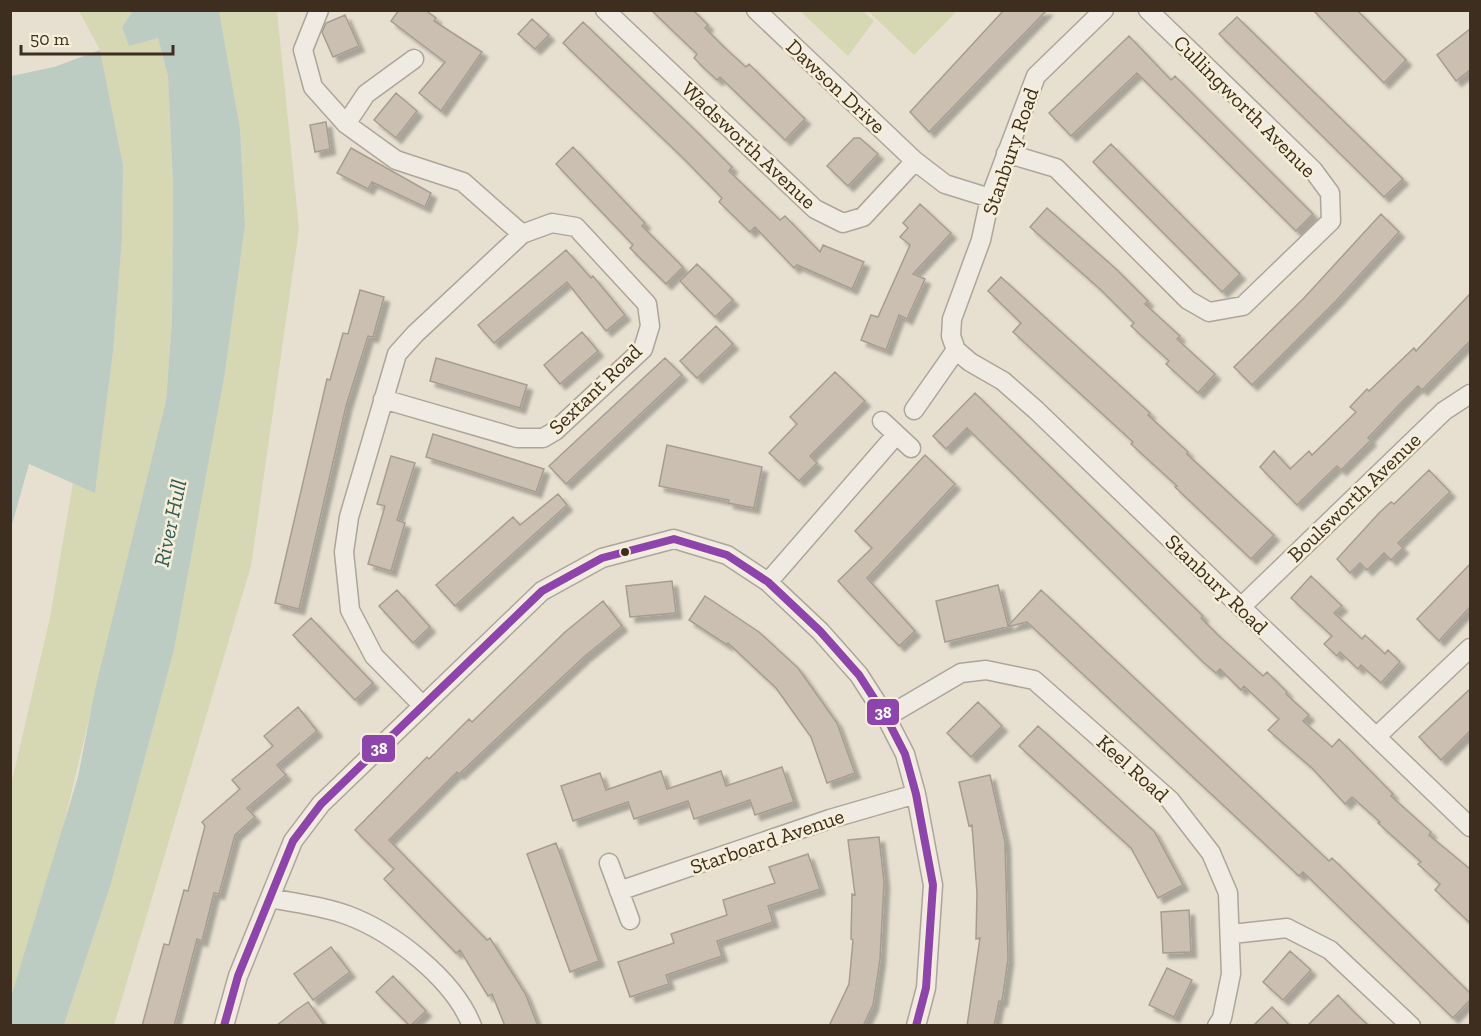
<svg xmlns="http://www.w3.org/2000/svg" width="1481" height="1036" viewBox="0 0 1481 1036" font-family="'Zilla Slab',serif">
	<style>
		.green { fill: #d6d7b3 }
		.water { fill: #bcccc2 }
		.building { fill: #cbbfb2; stroke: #a89c90; stroke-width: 1.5; filter: url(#shadow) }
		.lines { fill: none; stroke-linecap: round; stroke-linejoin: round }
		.minor-casing { stroke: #ada599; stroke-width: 21 }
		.minor { stroke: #efebe3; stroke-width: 18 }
		.bus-1-casing { stroke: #f7eed8; stroke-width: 12 }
		.bus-1 { stroke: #8e44ad; stroke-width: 8 }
		.bus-dot { fill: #3d2e20; stroke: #f7eed8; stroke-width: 2 }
		.labels { text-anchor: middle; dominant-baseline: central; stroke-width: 5; stroke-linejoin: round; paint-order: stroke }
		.street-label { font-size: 21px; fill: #3d2e20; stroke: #f7eed8 }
		.water-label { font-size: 22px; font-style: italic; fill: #2f5d5a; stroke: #f7eed8 }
		.line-badge { stroke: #f7eed8; stroke-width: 2 }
		.badge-label { font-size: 16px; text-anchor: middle; font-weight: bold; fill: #fff }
	</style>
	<defs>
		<filter id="shadow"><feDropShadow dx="5.5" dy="5.5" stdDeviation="1.5" flood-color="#0004"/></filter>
	</defs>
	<rect width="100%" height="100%" fill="#e7e0d1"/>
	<path class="green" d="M79,11H133L122,27L129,45L158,38L168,76L173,184L172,320L166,401L55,860L11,997V785L50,617L73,483L95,493L113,352L122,239L123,165L100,50Z
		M219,11H277L299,229L251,566L114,1025L64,1026L110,887L174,650L225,373L245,225L240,128Z
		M800,11H863L874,21L848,56Z
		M868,11H957L914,55Z"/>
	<path class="water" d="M133,11H219L240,128L245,225L225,373L174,650L110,887L64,1025H11V997L78,777L95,690L166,401L172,320L173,184L168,76L158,38L129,46L122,27Z
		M100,50L123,165L122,239L113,352L95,493L29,464L11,528V76L54,67Z"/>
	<path class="building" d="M399,10H425L436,18L434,21L482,52L441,111L419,93L445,62L391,21Z
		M651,10H693L708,25L705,28L725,48L746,67L749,64L805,119L785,140L720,77L717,80L705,69L694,58L697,54Z
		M1004,10H1047L929,132L910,112Z
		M1313,10H1357L1406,60L1384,83Z
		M345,15L359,46L333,57L322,32L326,23Z
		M1237,17L1403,179L1384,197L1219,34Z
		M532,19L549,35L535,49L518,34Z
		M583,22L694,129L732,167L729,171L780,220L785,216L820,252L823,245L864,262L852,289L797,265L794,268L755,227L750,232L719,202L722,198L682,157L563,43Z
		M1470,29V70L1456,81L1437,55Z
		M1129,36L1171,80L1175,76L1313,214L1296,231L1137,73L1071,136L1049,113Z
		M396,93L417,111L396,138L374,120Z
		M326,122L330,149L315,152L310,125Z
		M854,138H860L878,154L848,186L827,166Z
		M1111,144L1240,274L1222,292L1093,162Z
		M573,147L645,223L642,226L683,267L666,284L630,248L633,245L556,164Z
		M351,148L431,193L425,207L372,182L368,189L337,173Z
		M920,204L951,233L913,274L925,279L907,319L899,315L886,350L861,340L871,315L878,317L910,245L900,237L908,228L903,223Z
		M1047,208L1115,268L1148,301L1145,304L1180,336L1177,339L1215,374L1198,393L1166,364L1169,361L1131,326L1134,323L1100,289L1030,227Z
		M1381,214L1399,232L1336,301L1252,385L1234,367L1304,298Z
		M566,250L591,278L593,276L625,315L606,331L567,282L494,343L478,325Z
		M697,264L733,300L715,317L680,281Z
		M1001,277L1150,413L1148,415L1188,452L1187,454L1274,535L1251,559L1175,487L1177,486L1131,444L1133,442L1013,332L1021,323L988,291Z
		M360,290L384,297L373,337L368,336L346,406L299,609L275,603L327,379L330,380L343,333L348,334Z
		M1470,294V341L1422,390L1418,386L1398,406L1368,438L1371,440L1341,470L1337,466L1297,505L1260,467L1274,451L1290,469L1309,451L1312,455L1356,412L1350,407L1367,389L1369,391L1414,348L1416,351Z
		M716,326L733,344L697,378L680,361Z
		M582,332L598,351L560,384L544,365Z
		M436,358L527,385L520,408L430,381Z
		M665,358L682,375L566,484L549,466Z
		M835,372L865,401L810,456L817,463L799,481L769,453L797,424L790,417Z
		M975,393L1203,616L1201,618L1218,635L1263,676L1267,672L1287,692L1286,694L1309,715L1303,721L1332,747L1339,739L1393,794L1391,796L1431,832L1429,835L1470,869V923L1435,890L1440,884L1418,864L1421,862L1378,823L1380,822L1352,797L1345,804L1312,768L1268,730L1279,719L1244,686L1241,690L1220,669L1216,673L1203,662L967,428L946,449L933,436Z
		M433,434L544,469L536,492L426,457Z
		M667,445L762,467L754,508L728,503L729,500L659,486Z
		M925,455L955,484L867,578L915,631L899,646L838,581L872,548L855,531Z
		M391,456L415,463L397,520L405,523L391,571L368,564L385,506L377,504Z
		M1429,470L1450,492L1398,543L1403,548L1391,560L1384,553L1367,570L1360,563L1350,573L1337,559L1379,513L1391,502L1394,504Z
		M558,494L567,505L455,606L436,585L513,517L520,525Z
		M1470,564V607L1439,641L1417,619Z
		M1311,576L1342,606L1334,613L1362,639L1365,635L1385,654L1388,650L1400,662L1381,683L1361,665L1358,669L1340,652L1337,656L1324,644L1332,636L1291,598Z
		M672,581L676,613L630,617L626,586Z
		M998,585L1008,626L1041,590L1329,861L1332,858L1470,993V1000L1453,1018L1303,872L1299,876L1027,622L945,642L936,601Z
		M397,590L430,627L413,643L379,606Z
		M705,596L759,632L798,668L837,723L855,773L827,783L811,737L776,688L728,643L727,645L689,620Z
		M603,601L622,626L585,656L459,774L457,772L389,840L487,940L490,938L525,993L538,1026H505L492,994L488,996L460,950L456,953L384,879L394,869L355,830L427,757L429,759L469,719L472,722L565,632Z
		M311,618L373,683L355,700L293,635Z
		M1470,689V731L1441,760L1419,737Z
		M978,702L1002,726L971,757L947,733Z
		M298,707L317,731L277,765L286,775L247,808L255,817L235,835L219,894L214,893L202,941L197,939L174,1026H142L164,944L169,945L184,890L188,891L205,826L202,822L240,789L232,780L273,746L264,736Z
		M1038,726L1154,831L1183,885L1158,898L1131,848L1019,746Z
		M782,767L794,802L755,815L750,800L694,819L688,801L634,819L628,802L573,821L561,786L600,773L606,790L661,771L667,789L721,771L726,786Z
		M990,775L1005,842L1008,959L1002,1001H999L994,1026H967L980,938L976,939L977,893L972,825L969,826L959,782Z
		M879,837L884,882L880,959L873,1005L863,1026H829L849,984L853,940L851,939L852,894L855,895L848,840Z
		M556,843L599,961L570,972L527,854Z
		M808,854L820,889L768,906L773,922L717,941L722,956L666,975L669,984L630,997L618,962L674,943L671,934L727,915L723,900L775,883L769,867Z
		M1189,910L1191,952L1163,953L1161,912Z
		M331,947L350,972L313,1000L294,974Z
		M1290,951L1311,970L1283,1000L1263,982Z
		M1167,968L1192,980L1174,1017L1149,1005Z
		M393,976L426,1011L410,1026L376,992Z
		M1338,995L1351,1009L1369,1026H1307Z
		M308,1002L325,1026H276L295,1011Z
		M1272,1007L1290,1026H1253Z"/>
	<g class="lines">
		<g class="minor-casing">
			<path id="minor" d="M319,10L303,50L313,87L346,124L396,160L463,182L522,234
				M605,10L815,209L843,223L863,217L915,161L945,184L990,198
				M756,10L915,161
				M1104,10L1036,76L990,198L981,240L952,319L951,336L956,350L970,362L1003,381L1036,410L1470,827
				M346,124L366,94L414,59
				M1006,153L1056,168L1188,300L1209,312L1243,306L1331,221L1330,193L1313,170L1148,10
				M383,399L517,438H543L555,431L643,349L650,326L647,304L576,227L552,223L522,234L415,334L397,354L349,517L344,552L350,610L374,656L422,705
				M914,410L956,350
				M882,421L911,448
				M768,582L896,435
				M1241,607L1444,411L1470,394
				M886,717L961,673L986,670L1034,680L1170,800L1211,853L1228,893L1231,974L1222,1018L1217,1026
				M1376,737L1470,648
				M609,863L630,920
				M619,891L830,819L916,794
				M270,898C295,903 323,906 347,915C393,932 454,979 472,1026
				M1232,934L1287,928L1330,950L1411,1026
				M224,1026L238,976L293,841L321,804L542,591L602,558L674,539L727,555L768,582L820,631L859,675L886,717L905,754L916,794L933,885L926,988L916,1026"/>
		</g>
		<use href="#minor" class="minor"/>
		<g class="bus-1-casing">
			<path id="bus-1" d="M224,1026L238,976L293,841L321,804L542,591L602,558L674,539L727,555L768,582L820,631L859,675L886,717L905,754L916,794L933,885L926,988L916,1026"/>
		</g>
		<use href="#bus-1" class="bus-1"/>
	</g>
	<circle class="bus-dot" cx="625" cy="552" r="5"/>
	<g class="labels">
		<g class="street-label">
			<text transform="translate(836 86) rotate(43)">Dawson Drive</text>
			<text transform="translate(1245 106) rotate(45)">Cullingworth Avenue</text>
			<text transform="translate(749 145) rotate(43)">Wadsworth Avenue</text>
			<text transform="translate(1010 151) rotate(-71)">Stanbury Road</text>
			<text transform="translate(595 389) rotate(-44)">Sextant Road</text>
			<text transform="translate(1354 497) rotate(-44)">Boulsworth Avenue</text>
			<text transform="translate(1217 584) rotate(44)">Stanbury Road</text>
			<text transform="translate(1133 768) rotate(42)">Keel Road</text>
			<text transform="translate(767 841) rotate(-19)">Starboard Avenue</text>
		</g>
		<g class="water-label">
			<text transform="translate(170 523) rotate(-78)">River Hull</text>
		</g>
	</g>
	<g class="line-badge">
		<rect x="866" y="698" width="34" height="28" rx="6" fill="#8e44ad"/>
		<rect x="361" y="734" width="35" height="29" rx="6" fill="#8e44ad"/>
	</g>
	<g class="badge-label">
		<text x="883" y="718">38</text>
		<text x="379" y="754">38</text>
	</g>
	<rect width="1481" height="1036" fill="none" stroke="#3d2e20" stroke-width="24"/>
	<path d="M21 45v9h152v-9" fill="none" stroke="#3d2e20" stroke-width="3"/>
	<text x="30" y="45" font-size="18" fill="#3d2e20" stroke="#f7eed8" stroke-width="4.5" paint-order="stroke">50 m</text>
</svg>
